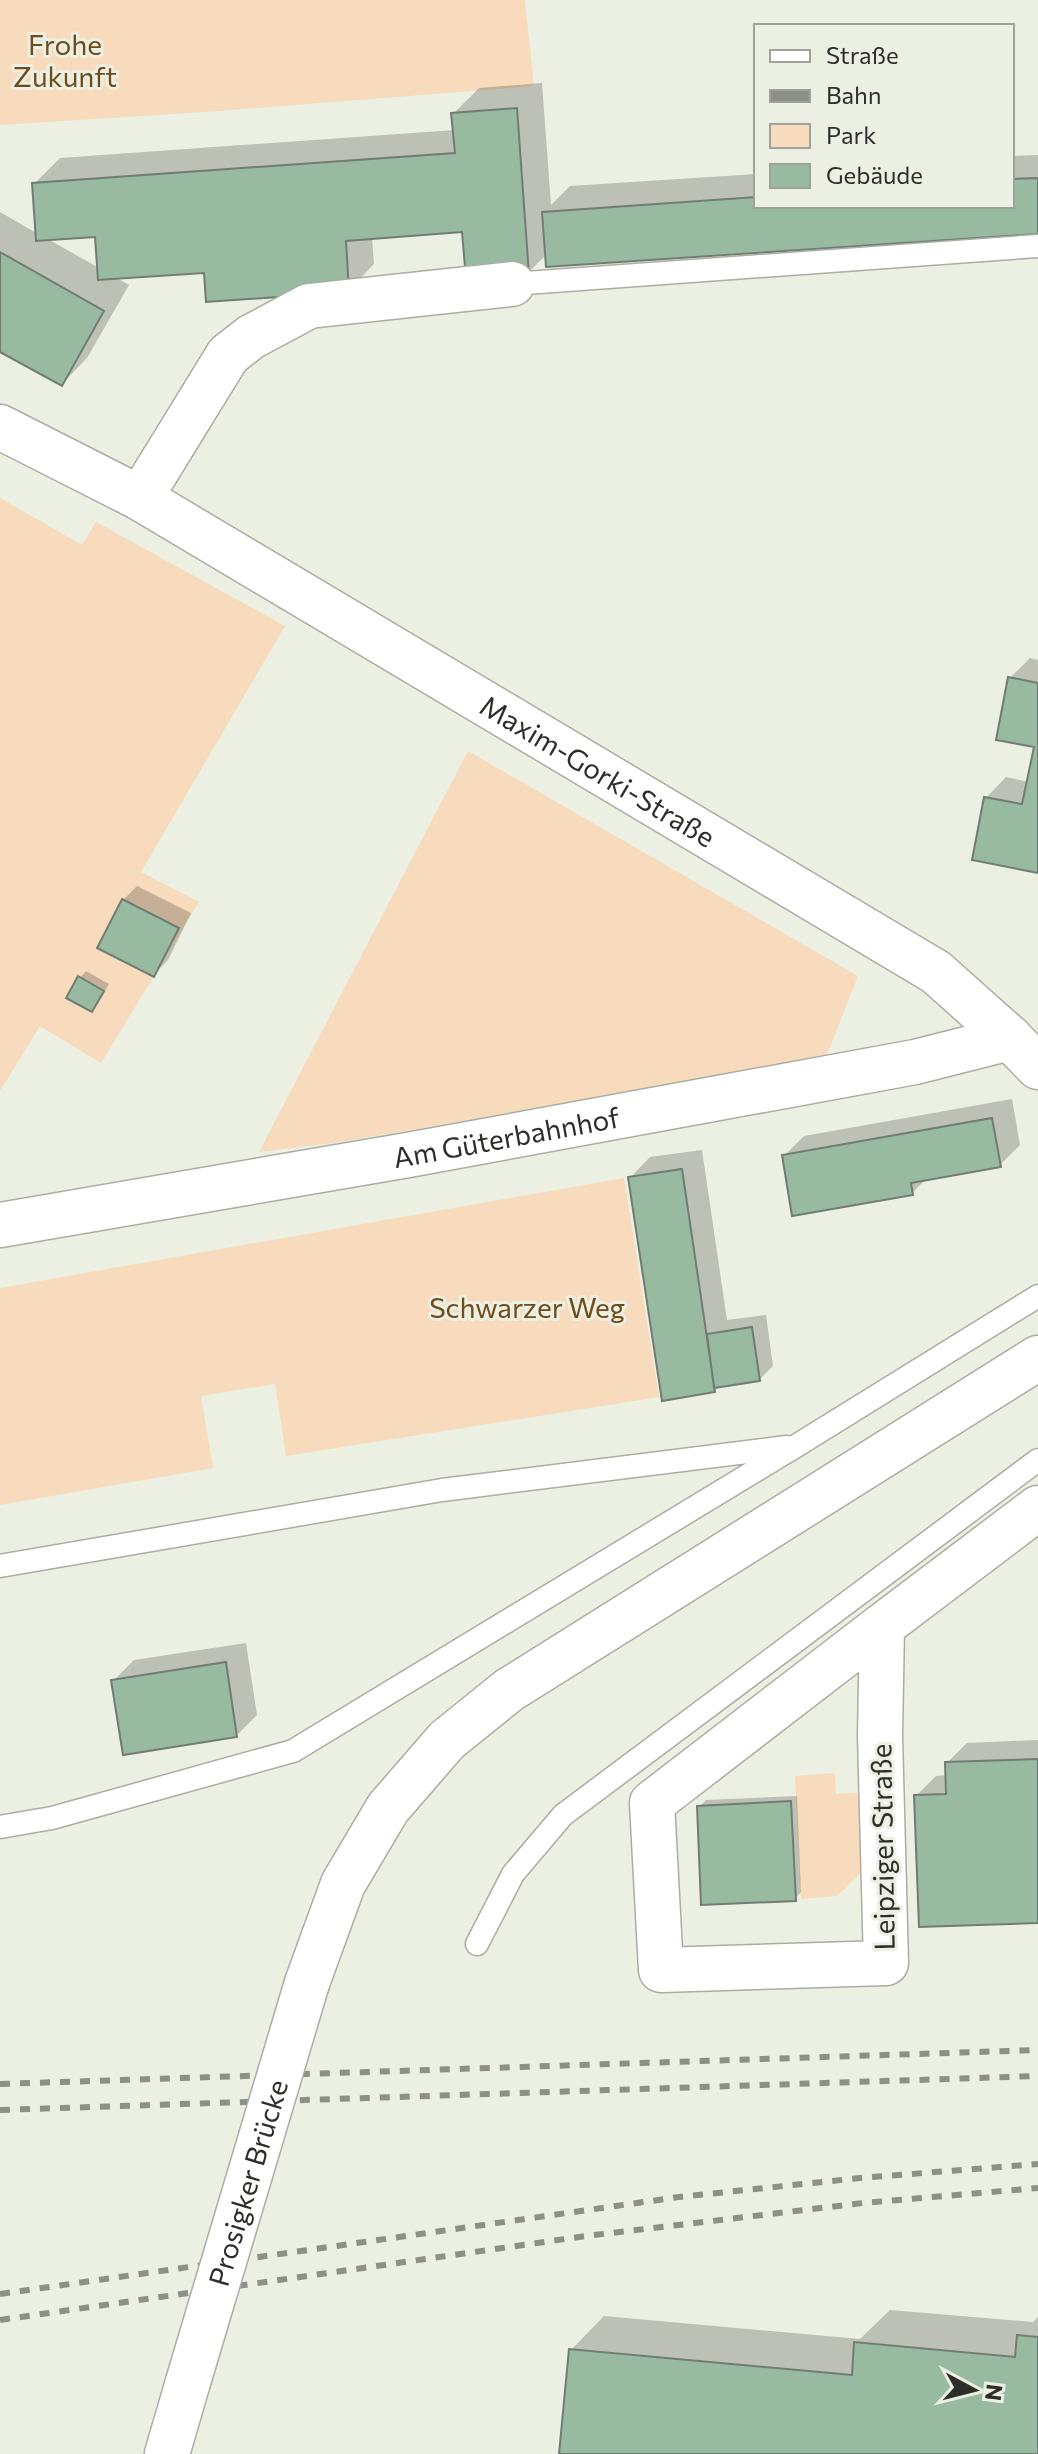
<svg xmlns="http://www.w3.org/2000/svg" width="1038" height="2454" viewBox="0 0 1038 2454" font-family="Commissioner,sans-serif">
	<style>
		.green { fill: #f7dbbc }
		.shadow { fill: #0003; fill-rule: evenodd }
		.building { fill: #97baa0; stroke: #727c74; stroke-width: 2 }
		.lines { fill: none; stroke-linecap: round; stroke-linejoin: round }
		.service-casing { stroke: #a9aea2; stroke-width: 25 }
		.minor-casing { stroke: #a9aea2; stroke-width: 47 }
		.secondary-casing { stroke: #a9aea2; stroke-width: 47 }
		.service { stroke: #fff; stroke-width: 22 }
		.minor { stroke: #fff; stroke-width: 44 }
		.secondary { stroke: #fff; stroke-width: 44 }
		.rail { stroke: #8c9087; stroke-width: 6; stroke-dasharray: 10 10; stroke-linecap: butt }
		.secondary-bridge-casing { stroke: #a9aea2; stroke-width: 47; stroke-linecap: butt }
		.secondary-bridge { stroke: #fff; stroke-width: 44 }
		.labels { text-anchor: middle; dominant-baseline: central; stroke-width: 6; stroke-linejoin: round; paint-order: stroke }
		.park-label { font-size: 28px; fill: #714b19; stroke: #ebf0e3 }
		.street-label { font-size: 28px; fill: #2c2e2a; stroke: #ebf0e3 }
	</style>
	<rect width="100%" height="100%" fill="#ebf0e3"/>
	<path class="green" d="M0,0H525L534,86L205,112L0,125Z
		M0,498L82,545L96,522L285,626L141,872L199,902L101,1063L40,1026L0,1091Z
		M468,751L858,976L825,1060L334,1143L259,1152Z
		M624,1178L659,1397L286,1456L275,1384L201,1396L213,1468L0,1505V1288Z
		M835,1773L836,1794L871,1792L873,1846L860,1874L837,1896L801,1899L795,1776Z"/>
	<path class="shadow" d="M542,83L551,205L570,186L756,174V206H1012V156L1038,155V232L547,254L528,273L464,230L372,237L374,264L349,290L206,271L115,277L129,285L87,358L62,384L0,349V212L38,234L34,184L60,158L455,130L453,114L479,88ZM97,235L99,268L46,238Z
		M1030,658L1038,660V871L986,798L1006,777L1029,782L1036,746L1010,678Z
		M137,886L191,913L168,960L154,974L123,900Z
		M86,971L109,984L98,1003L91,1010L80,978Z
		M1012,1099L1020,1145L1000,1165L927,1178L912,1193L784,1156L804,1136Z
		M702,1150L727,1320L766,1315L773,1366L759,1380L719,1385L714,1390L630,1178L650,1157Z
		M246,1643L257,1715L236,1736L114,1680L134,1660Z
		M1038,1740V1921L916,1796L936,1776L947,1775V1763L967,1743Z
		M797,1796L801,1892L795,1899L699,1807L706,1800Z
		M890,2310L1033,2322L1038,2317V2454H561L571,2350L604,2316L860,2339Z"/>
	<path class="building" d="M517,108L529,275L466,279L462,232L346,241L349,292L206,302L204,273L98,280L95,237L36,241L32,183L455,153L451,113Z
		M1038,178V234L546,267L542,212L756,197V206H1012V179Z
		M0,252L104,311L62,386L0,352Z
		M1008,677L1038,683V873L972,860L984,797L1022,804L1034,747L996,740Z
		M122,899L179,928L154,977L97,948Z
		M78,976L104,991L92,1012L66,998Z
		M992,1118L1001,1167L911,1183L913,1195L792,1216L782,1155Z
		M682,1169L715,1392L662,1401L628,1177Z
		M752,1327L760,1381L714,1388L707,1334Z
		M226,1662L237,1737L123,1755L111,1680Z
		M1038,1759V1923L919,1927L914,1795L946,1794L945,1762Z
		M791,1801L796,1901L701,1905L697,1806Z
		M1017,2335L1038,2337V2454H559L569,2349L852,2375L854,2342L1015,2357Z"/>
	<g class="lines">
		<g class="service-casing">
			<path id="service" d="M512,284L1038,246
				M0,1566L442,1490L787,1447
				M0,1827L52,1818L293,1751L796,1446L1038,1296
				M477,1944L513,1874L563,1815L1038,1460"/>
		</g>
		<g class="minor-casing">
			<g id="minor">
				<path id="s1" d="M0,427L140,498L936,972L1010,1038L1038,1067"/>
				<path d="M140,498L228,355L251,337L309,306L512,284"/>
				<path id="s2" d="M0,1225L408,1155L915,1062L1010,1038"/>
				<path d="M882,1626L652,1803L661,1970L886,1963L880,1736L882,1626L1038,1508"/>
			</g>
		</g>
		<g class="secondary-casing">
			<path id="secondary" d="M307,1983L343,1884L388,1808L447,1740L509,1690L1038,1358
				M167,2454L188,2382"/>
		</g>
		<use href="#service" class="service"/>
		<use href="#minor" class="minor"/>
		<use href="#secondary" class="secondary"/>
		<path class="rail" d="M0,2084L1038,2050
			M0,2110L1038,2076
			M0,2294L679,2197L860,2178L1038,2164
			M0,2320L586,2236L863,2203L1038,2188"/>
		<g class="secondary-bridge-casing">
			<g id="secondary-bridge">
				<path id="s3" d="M188,2382L307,1983"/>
			</g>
		</g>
		<use href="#secondary-bridge" class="secondary-bridge"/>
	</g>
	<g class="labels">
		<g class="park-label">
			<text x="65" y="44">Frohe<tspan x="65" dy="32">Zukunft</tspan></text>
			<text x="527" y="1307">Schwarzer Weg</text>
		</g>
		<g class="street-label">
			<text stroke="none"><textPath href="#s1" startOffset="690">Maxim-Gorki-Straße</textPath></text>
			<text stroke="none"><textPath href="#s2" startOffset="514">Am Güterbahnhof</textPath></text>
			<text transform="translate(882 1847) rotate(-91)">Leipziger Straße</text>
			<text stroke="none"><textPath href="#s3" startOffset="208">Prosigker Brücke</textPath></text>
		</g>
	</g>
	<rect x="754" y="24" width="260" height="184" fill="#ebf0e3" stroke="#9fa299" stroke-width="2"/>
	<rect x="770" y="50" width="40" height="12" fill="#ffffff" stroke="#9fa299" stroke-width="2"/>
	<text x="826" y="64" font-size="24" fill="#2c2e2a">Straße</text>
	<rect x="770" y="90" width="40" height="12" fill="#8c9087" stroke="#9fa299" stroke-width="2"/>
	<text x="826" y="104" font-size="24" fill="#2c2e2a">Bahn</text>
	<rect x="770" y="124" width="40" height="24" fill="#f7dbbc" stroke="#9fa299" stroke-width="2"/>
	<text x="826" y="144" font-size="24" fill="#2c2e2a">Park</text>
	<rect x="770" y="164" width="40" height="24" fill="#97baa0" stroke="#9fa299" stroke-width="2"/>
	<text x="826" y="184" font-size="24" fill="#2c2e2a">Gebäude</text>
	<g transform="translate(974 2390) rotate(97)" stroke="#ebf0e3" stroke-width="6" paint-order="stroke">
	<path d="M0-6L14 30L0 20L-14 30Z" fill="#2c2e2a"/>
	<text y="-12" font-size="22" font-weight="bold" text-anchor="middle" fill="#2c2e2a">N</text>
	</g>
</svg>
